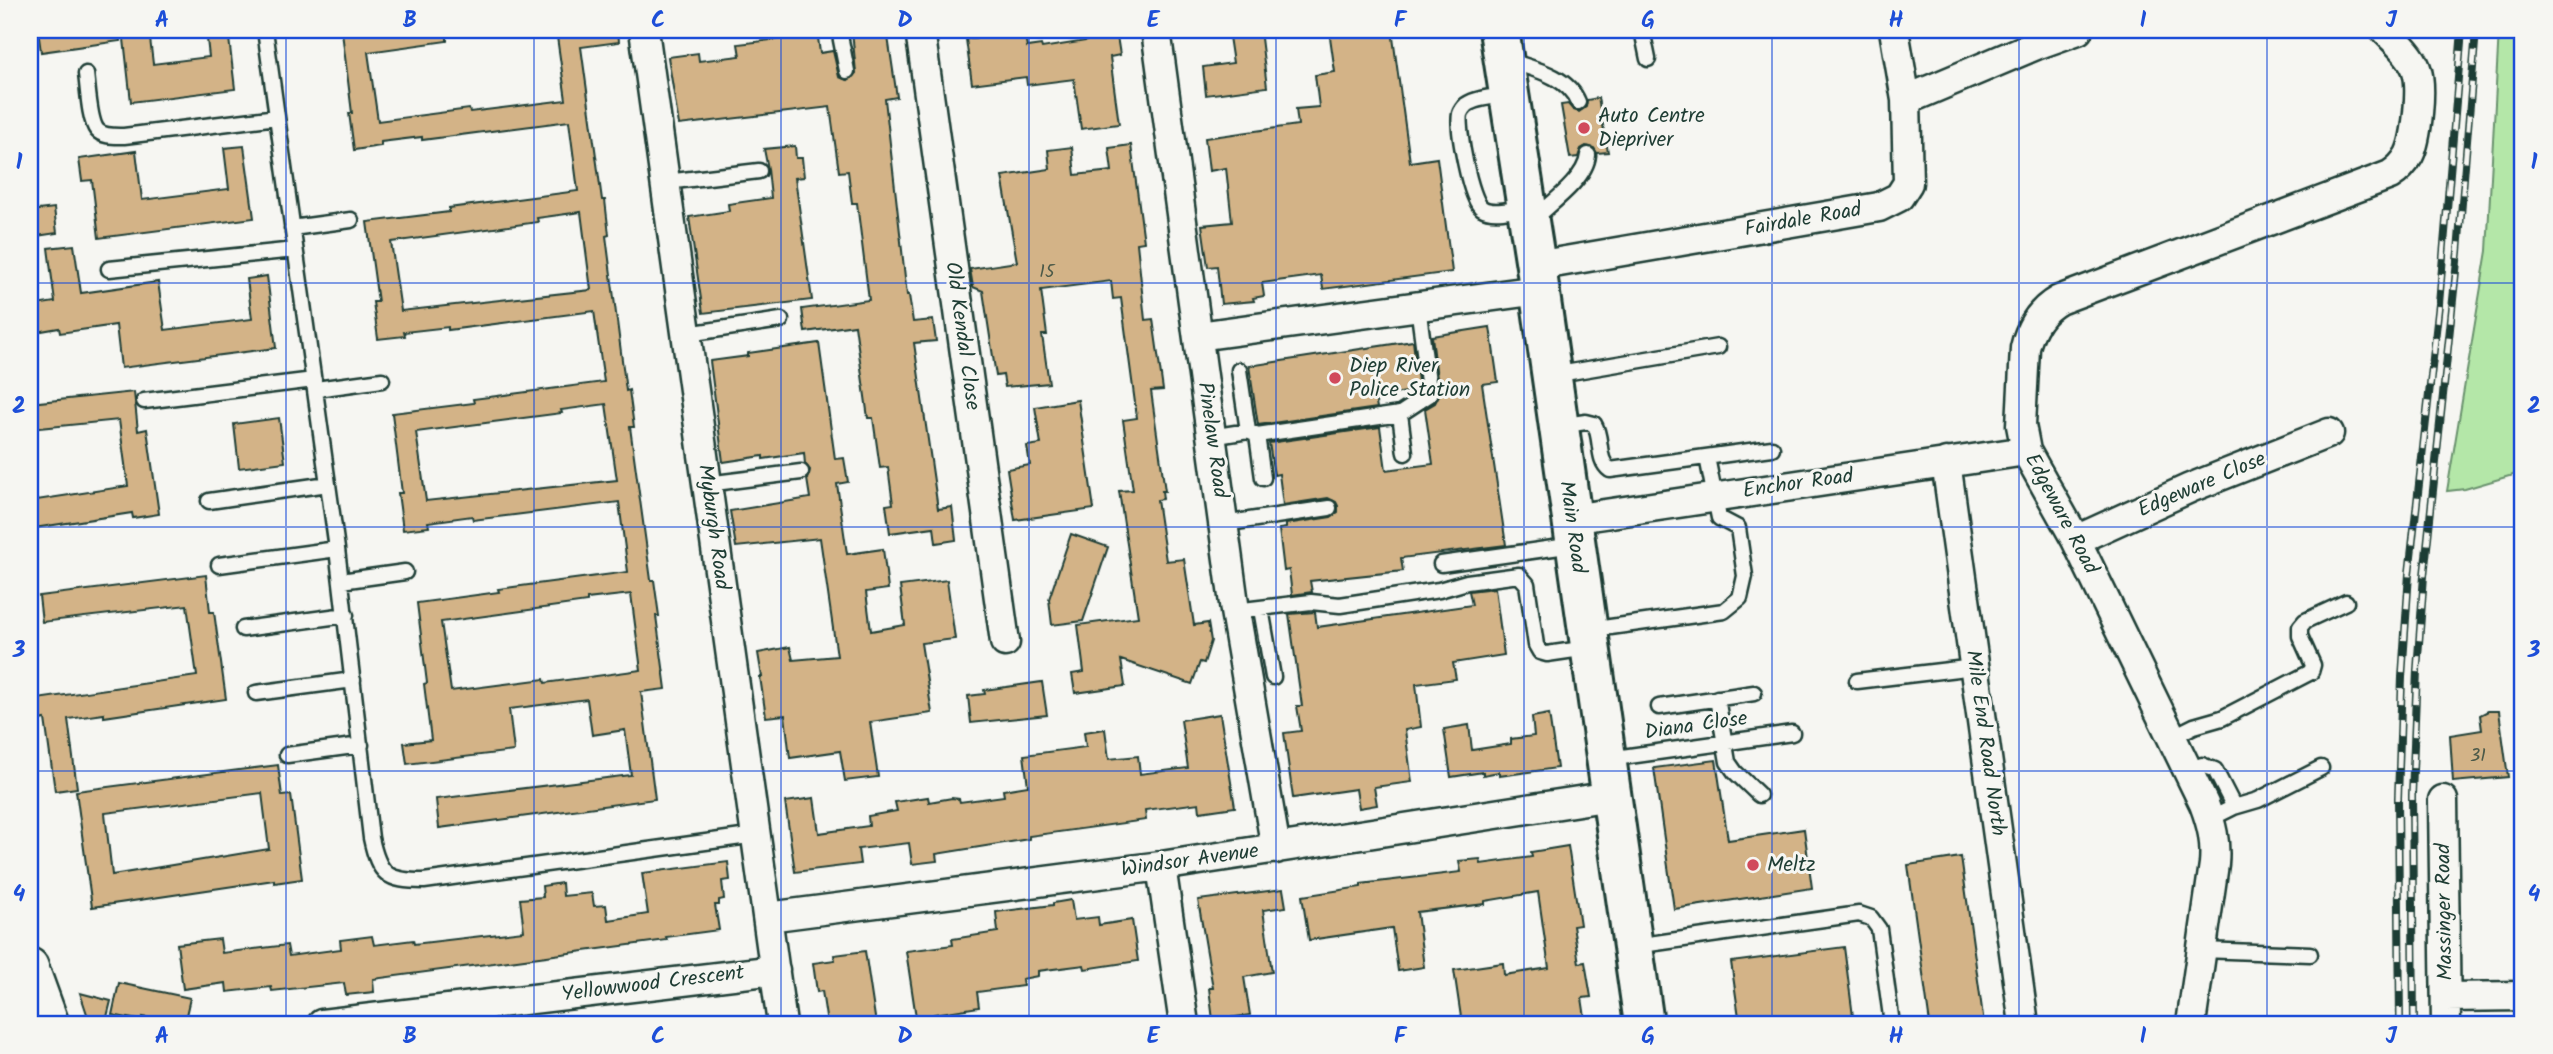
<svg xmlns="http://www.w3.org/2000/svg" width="2553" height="1054" viewBox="0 0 2553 1054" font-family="Kalam,sans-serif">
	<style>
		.green { fill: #b4e7a8; stroke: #6a926e; stroke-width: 2 }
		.building { fill: #d3b387; stroke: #1f3d34; stroke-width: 2; fill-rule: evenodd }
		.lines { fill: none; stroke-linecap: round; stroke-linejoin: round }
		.service-casing { stroke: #1f3d34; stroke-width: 19 }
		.minor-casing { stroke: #1f3d34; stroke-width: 33 }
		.tertiary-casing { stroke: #1f3d34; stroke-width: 40 }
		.secondary-casing { stroke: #1f3d34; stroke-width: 44 }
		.service { stroke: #f6f6f2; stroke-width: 14 }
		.minor { stroke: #f6f6f2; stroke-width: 28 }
		.tertiary { stroke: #f6f6f2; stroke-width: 35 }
		.secondary { stroke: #f6f6f2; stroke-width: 38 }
		.rail-casing { stroke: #1f3d34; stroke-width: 8 }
		.rail { stroke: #f6f6f2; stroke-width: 5; stroke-dasharray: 16; stroke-linecap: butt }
		.grid { fill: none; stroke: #1d4ed8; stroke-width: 2; stroke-opacity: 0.55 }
		.poi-dot { fill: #d1495b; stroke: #f6f6f2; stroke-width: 2.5 }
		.labels { text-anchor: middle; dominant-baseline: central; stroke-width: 6; stroke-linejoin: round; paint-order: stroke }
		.number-label { font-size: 18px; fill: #4c5a49 }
		.poi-label { font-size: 21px; fill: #1f3d34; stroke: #f6f6f2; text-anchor: start }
		.street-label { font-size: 21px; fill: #1f3d34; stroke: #f6f6f2 }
		.neatline { fill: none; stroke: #1d4ed8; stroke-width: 2.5 }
		.grid-label { font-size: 23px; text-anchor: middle; font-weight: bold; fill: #1d4ed8 }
	</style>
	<rect width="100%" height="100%" fill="#f6f6f2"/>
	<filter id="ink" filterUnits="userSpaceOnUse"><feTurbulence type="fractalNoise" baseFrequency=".0143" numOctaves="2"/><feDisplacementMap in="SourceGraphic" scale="14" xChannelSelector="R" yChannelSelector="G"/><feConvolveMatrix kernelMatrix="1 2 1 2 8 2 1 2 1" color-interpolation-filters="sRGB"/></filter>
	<g filter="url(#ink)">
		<path class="green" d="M2499,30H2523V472L2465,489L2447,491L2487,251Z"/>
		<path class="building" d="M38,30H119L120,41L41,52Z
			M123,30H149L153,64L209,57L206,30H228L235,89L131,102Z
			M358,30H447V41L368,52L378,121L469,109L470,112L566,100L556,30H618L619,42L581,47L602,200H605L609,235L606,236L626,391L629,390L634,427H630L651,580H654L659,616H656L666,689L641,692L655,799L439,828L436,799L631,775L625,730L592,735L587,699L509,709L514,751L407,764L404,743L431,740L424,684L427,683L417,603L499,592L498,589L628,572L619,502L473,520L472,516L428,522L429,527L403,530L398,493H402L392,413L474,403L473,399L604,382L594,311L448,330V327L404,332L405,336L378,339L373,302H378L367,222L449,212V208L578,191L569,121L422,140V137L381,142V146L354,150L349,113H352L342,32ZM581,212L591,290L401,311L391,242L538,222L537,218ZM606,404L617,480L426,501L416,432L562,413L561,410ZM631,594L641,670L545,683L544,679L451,691L441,622L587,602V599Z
			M787,30H817L820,53L833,51L839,77L848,80L856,73L852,30H887L897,97L885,99L907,295H909L913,322L933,320L936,341L914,343L938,509L952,507L956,540L936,543L934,527L890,533L886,505L893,504L888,467L880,468L873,418H868L855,325L805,332L802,309L869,300L857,203H852L848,171L839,172L830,107L679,125L668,57L698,53L699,61L740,56L738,44L789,38Z
			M1084,30H1116L1120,55L1110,57L1119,124L1081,129L1074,79L1027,85L1026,77L972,84L966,39L1024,31L1027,47L1041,45L1042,48L1086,41Z
			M1228,30H1260L1267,87L1206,95L1203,67L1233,63Z
			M1329,30H1392L1410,162L1437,158L1452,272L1323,289L1321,275L1262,283L1264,296L1253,298L1254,301L1221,304L1217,266L1208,267L1202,225L1232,222L1226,168L1209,171L1205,138L1298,125L1296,109L1319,107L1315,75L1335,72Z
			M1598,98L1608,152L1597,153L1594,148L1586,146L1581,149L1578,157L1570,158L1561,105L1568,104L1573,110L1579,112L1586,107L1587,100Z
			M1131,145L1144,242L1137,243L1145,320L1153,319L1163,390L1151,391L1165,491H1162L1163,499L1157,500L1166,561L1184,559L1194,625L1208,623L1211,641L1204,663L1200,662L1192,684L1121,660L1125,686L1075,693L1072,674L1084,672L1078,625L1138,617L1119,491L1133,490L1123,420L1137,418L1121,298L1113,299L1111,281L1041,290L1047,335H1042L1049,383L1005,387L1003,375L996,376L983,291L973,287L970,269L1017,262L1002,176L1050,169L1048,150L1072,147L1075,175L1112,171L1109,148Z
			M244,146L254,218L99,238L92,180L82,181L79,159L136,151L142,200L229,189L224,148Z
			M795,146L796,158H802L804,177L795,178L812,300L703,313L689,217L729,211L728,204L771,198L768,169L764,149Z
			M54,208L57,233L30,237V211Z
			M74,245L81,293L158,282L165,330L252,319L247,279L267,276L276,348L121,368L116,325L60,333L59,328L30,333V306L55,302L48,248Z
			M1490,327L1498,382L1482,384L1506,545L1401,558L1403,571L1310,581L1312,592L1292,595L1289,570L1284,571L1279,529L1286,528V524L1331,517L1338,512V506L1336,502L1328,498L1283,505L1279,474L1274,475L1269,443L1380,427L1386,470L1433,464L1425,409L1435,403L1439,395L1432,336Z
			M1413,341L1419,390L1375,397L1377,408L1258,425L1249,366Z
			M819,343L835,459L844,458L848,482L837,484L847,554L883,549L888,589L866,592L871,631L905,625L900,586L947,580L955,639L921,643L932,713L870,722L878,777L845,781L840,751L790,758L785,715L766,717L760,677H762L758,653L790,647L793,660L837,656L820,538L736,547L730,511L810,498L807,479L810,470L805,464L804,453L763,459V456L723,462L710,361L748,356V353Z
			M134,392L138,431L147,429L159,514L133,518L132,513L34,528L30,501L128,486L119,420L30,429V403Z
			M1078,400L1094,509L1015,520L1007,469L1030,465L1027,446L1041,444L1035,407Z
			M279,418L285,462L239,468L234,424Z
			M1071,534L1108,547L1083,621L1052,625L1049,599Z
			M206,575L210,612H214L226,699L104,717V714L68,719L77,788L55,791L45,719L30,722V700L197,676L187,605L42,622L39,596Z
			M1495,588L1504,655L1453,663L1456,679L1416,684L1421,727L1405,730L1412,782L1374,787L1377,805L1359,808L1356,789L1293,798L1284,733L1301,731L1297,706H1302L1289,614L1315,612L1317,627L1472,605L1469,591Z
			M1042,682L1047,715L971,723L968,696L985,694L984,690Z
			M2488,711H2499L2508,777L2453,782L2450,735L2482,730L2480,715Z
			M1220,714L1235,807L1200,812L1199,803L1145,810L1146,820L1029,836V839L936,854L937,861L912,864L909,843L858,849L860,864L795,872L785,802L814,798L819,833L869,826L868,816L897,811L895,802L928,797L929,802L952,798L959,799L960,802L1004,796L1003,790L1028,786L1024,755L1086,747L1084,732L1105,729L1109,759L1138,756L1140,774L1188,768L1181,720Z
			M1549,714L1557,768L1499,776V772L1483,775V772L1451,777L1444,729L1469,725L1472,750L1511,744V739L1534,736L1532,717Z
			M1716,760L1728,840L1804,829L1812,888L1674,909L1654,768Z
			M278,765L282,796L291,795L302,879L274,883V880L92,907L76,791ZM262,793L269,849L112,875L105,813Z
			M1568,846L1580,925L1573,926L1579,963L1585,962L1591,997L1582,998L1586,1024H1462L1454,970L1503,963L1504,975L1549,968L1538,892L1485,901V904L1417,912L1424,967L1398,971L1392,928L1309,940L1302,896L1361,887V884L1461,872L1459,861L1480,859L1481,864L1532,857L1531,852Z
			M1961,857L1984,1024H1930L1908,865Z
			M728,862L730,880L722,881L724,899L719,900V905H715L719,930L666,937L667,940L373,979L374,992L346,995L344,983L272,991L271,987L227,992L226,983L183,989L177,944L220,939L222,953L287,945L289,956L341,949L340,940L372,936L374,945L413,940L414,944L524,931L520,899L543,897L542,886L562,883L563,896L592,893L594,906L606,905L608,920L648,914L642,873Z
			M1283,889L1286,907L1263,910L1272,972L1244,977L1250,1015L1213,1020L1209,988H1213L1198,900Z
			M1071,900L1074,920L1098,917L1099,925L1132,920L1138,961L1085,969L1084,965L1038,971V976L1022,979L1023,986L977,992L979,1007L934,1014L936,1024H917L906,951L953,945L952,939L998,932L996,912L1053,905V903Z
			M1844,947L1854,1024H1740L1731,962Z
			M865,951L876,1024H827L822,991L817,992L813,963L835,960L834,955Z
			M119,983L190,998L184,1024L143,1017V1021L112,1015Z
			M80,993L111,1001L106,1021L88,1017Z"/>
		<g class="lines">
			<g class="service-casing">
				<path id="service" d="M265,30L337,549L371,838C379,875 387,881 424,881L756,835
					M839,30L847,71
					M1642,30L1648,59
					M1507,60C1533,69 1567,75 1578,102
					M86,74C88,87 89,120 97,130C103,137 115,136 124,136L277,117
					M1508,95C1495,97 1477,97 1466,105C1464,107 1461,111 1460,114C1457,128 1470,200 1482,208C1493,215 1513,209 1525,207
					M666,182L759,171
					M1533,220C1550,204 1586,179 1588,155
					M292,228L351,220
					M109,269L295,250
					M687,334L781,320
					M1239,370L1248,431
					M1553,375L1718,347
					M316,389L382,380
					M144,401L314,380
					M1400,414L1405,453
					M1559,426L1586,422L1594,424C1603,438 1596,460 1610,470L1772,448
					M1257,435L1263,478
					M1211,437L1248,431L1257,435L1400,414L1429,395V389L1418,306
					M707,484L801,472
					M209,501L328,484
					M1223,524L1329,508
					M1441,564L1574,545
					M219,565L337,549
					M341,581L405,572
					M1261,609L1273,677
					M1235,611L1311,602L1340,605L1439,590L1467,582L1519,575L1527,584L1536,645L1540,652L1547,654L1588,648
					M243,629L346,615
					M1589,630L1724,611L1740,598L1745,576L1738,528L1719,518L1707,457
					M1857,681L1974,667
					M256,693L353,680
					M1717,698L1728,762L1735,772L1759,795
					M1659,707L1754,693
					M2172,737L2194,726L2222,718L2311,672L2313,665L2300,636V627L2305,621L2346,602
					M287,755L361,745
					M1608,759L1792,733
					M2188,771L2202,765L2215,770L2234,807
					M2210,819L2234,807L2258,800L2321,768
					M1635,946L1859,914L1871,918L1879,929L1892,1024
					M2202,950L2310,954"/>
			</g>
			<g class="minor-casing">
				<path id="minor" d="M644,30L782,1024
					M920,30L1005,642
					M1156,30L1235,611L1276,849
					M1906,100L2036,45L2078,30
					M1536,266L1879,207L1899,197L1908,183L1906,100L1894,30
					M1198,336L1539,290
					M1946,462L2024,1024
					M1571,519L2026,451
					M2076,540L2190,488L2329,433
					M2443,800L2446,1024
					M1161,866L1184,1024
					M768,917L1161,866L1611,796
					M2446,997L2523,996
					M322,1024L775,970
					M2191,1024L2214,864C2216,842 2212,825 2204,804L2076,540L2026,451L2021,425L2025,348C2030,327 2041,310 2059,300L2390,175C2398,170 2404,164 2409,155C2417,139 2423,85 2416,68C2410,53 2395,41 2385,30"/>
			</g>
			<g class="tertiary-casing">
				<path id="tertiary" d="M30,966L51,1024"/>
			</g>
			<g class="secondary-casing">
				<path id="secondary" d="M1499,30L1536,266L1644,1024"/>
			</g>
			<use href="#service" class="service"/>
			<use href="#minor" class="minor"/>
			<use href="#tertiary" class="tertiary"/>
			<use href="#secondary" class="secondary"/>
			<g class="rail-casing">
				<path id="rail" d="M2400,1024L2398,798L2402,677L2409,574L2439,304L2462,30
					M2414,1024L2412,795L2417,670L2424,576L2458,252L2476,30"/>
			</g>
			<use href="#rail" class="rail"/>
		</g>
	</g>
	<path class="grid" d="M286,30V1024M534,30V1024M781,30V1024M1029,30V1024M1276,30V1024M1524,30V1024M1772,30V1024M2019,30V1024M2267,30V1024M30,283H2523M30,527H2523M30,771H2523"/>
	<g class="poi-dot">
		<circle cx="1584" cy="128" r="7"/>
		<circle cx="1335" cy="378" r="7"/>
		<circle cx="1753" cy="865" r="7"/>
	</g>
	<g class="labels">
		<g class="number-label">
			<text x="1047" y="272">15</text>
			<text x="2478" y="756">31</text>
		</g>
		<g class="poi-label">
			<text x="1598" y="116">Auto Centre<tspan x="1598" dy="24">Diepriver</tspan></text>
			<text x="1349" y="366">Diep River<tspan x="1349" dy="24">Police Station</tspan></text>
			<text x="1767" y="865">Meltz</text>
		</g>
		<g class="street-label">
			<text transform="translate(1803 220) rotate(-10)">Fairdale Road</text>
			<text transform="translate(962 336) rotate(82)">Old Kendal Close</text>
			<text transform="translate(1212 440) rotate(82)">Pinelaw Road</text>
			<text transform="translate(1798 484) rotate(-8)">Enchor Road</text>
			<text transform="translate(2202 485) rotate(-23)">Edgeware Close</text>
			<text transform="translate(2061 514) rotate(62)">Edgeware Road</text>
			<text transform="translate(713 527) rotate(82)">Myburgh Road</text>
			<text transform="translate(1572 527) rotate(82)">Main Road</text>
			<text transform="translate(1696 726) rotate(-8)">Diana Close</text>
			<text transform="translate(1985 743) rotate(82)">Mile End Road North</text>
			<text transform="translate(1190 861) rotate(-8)">Windsor Avenue</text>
			<text transform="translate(2445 912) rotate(-91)">Massinger Road</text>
			<text transform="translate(653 984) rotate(-7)">Yellowwood Crescent</text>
		</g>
	</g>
	<rect width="2553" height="1054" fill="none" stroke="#f6f6f2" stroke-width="77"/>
	<rect x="38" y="38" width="2476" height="978" class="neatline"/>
	<g class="grid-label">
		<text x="162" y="27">A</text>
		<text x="410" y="27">B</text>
		<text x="658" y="27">C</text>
		<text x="905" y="27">D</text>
		<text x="1153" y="27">E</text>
		<text x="1400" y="27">F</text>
		<text x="1648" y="27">G</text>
		<text x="1896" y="27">H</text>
		<text x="2143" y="27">I</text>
		<text x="2391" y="27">J</text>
		<text x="19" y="169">1</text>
		<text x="2534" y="169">1</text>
		<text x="19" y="413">2</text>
		<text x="2534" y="413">2</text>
		<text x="19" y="657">3</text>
		<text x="2534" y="657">3</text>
		<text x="19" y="901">4</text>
		<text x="2534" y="901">4</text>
		<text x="162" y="1043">A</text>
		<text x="410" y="1043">B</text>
		<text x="658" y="1043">C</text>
		<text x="905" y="1043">D</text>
		<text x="1153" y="1043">E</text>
		<text x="1400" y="1043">F</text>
		<text x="1648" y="1043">G</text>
		<text x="1896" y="1043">H</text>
		<text x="2143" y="1043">I</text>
		<text x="2391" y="1043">J</text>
	</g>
</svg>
